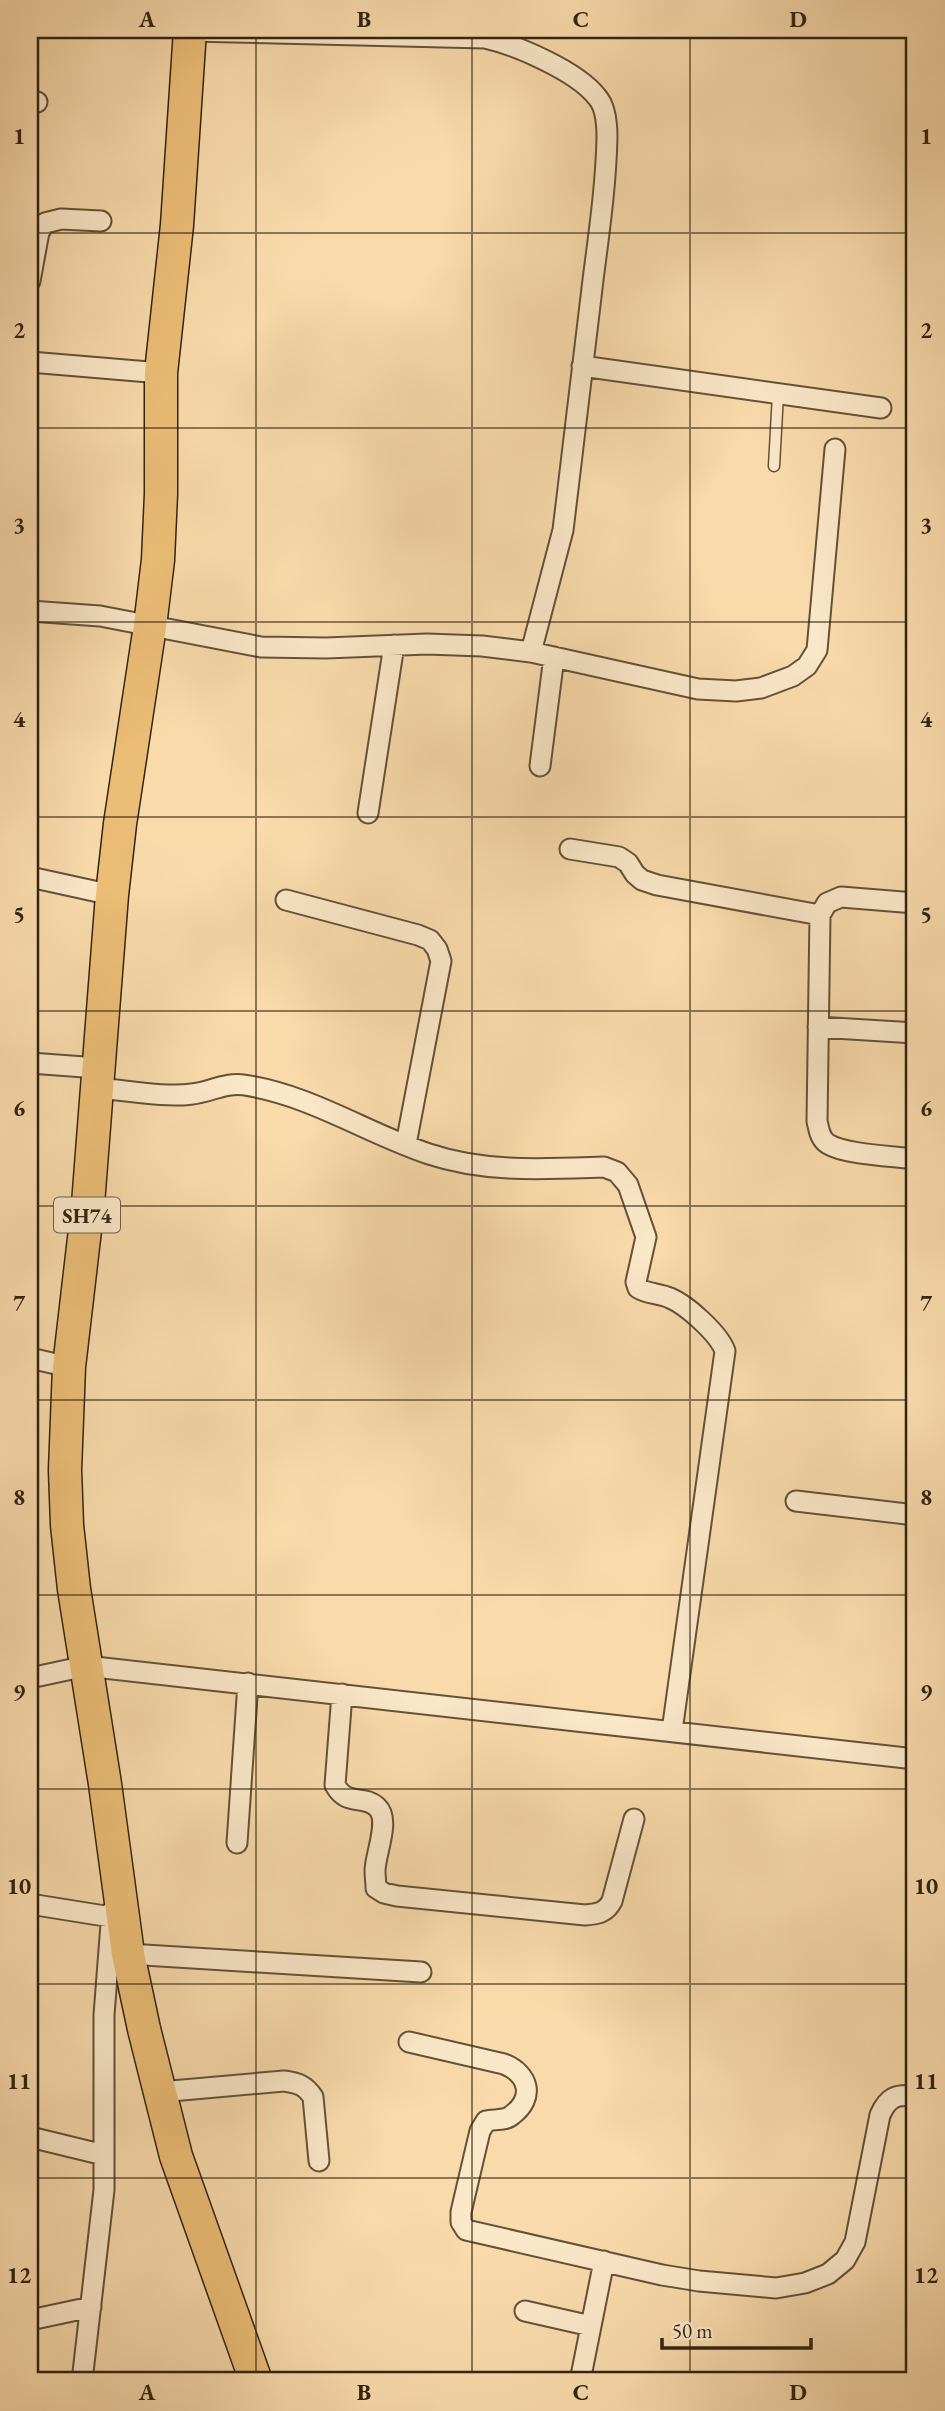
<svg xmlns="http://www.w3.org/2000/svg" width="945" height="2411" viewBox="0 0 945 2411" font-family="'EB Garamond',serif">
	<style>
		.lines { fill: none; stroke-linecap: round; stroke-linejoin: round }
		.service-casing { stroke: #635138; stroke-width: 13 }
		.minor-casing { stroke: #635138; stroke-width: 23 }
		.trunk-casing { stroke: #312311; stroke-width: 35 }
		.service { stroke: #fae7c8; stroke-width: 10 }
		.minor { stroke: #fae7c8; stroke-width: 19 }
		.trunk { stroke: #ecbd76; stroke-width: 32 }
		.grid { fill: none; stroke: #312311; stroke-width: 2; stroke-opacity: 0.55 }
		.labels { text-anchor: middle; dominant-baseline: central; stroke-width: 5; stroke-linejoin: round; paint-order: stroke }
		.shield { fill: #fae7c8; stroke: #6d5e48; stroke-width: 2 }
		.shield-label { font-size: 21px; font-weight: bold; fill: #312311 }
		.neatline { fill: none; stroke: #312311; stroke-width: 2.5 }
		.grid-label { font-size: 23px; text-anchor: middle; font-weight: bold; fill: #312311 }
	</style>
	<rect width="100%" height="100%" fill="#f8daab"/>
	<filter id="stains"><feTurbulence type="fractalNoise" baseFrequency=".00286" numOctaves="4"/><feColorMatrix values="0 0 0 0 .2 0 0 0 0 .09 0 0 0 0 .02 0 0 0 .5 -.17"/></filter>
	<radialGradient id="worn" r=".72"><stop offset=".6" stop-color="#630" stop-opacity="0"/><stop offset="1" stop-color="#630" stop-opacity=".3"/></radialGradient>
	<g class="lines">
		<g class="service-casing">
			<path id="service" d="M774,466L778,394"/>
		</g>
		<g class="minor-casing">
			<path id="minor" d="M190,31L485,38C516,45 577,71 597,97C606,107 607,124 607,137C606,185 599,233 593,280C584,353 575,425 567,497L563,530L531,652
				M30,102H37
				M30,281L39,232L45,223L61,219L101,221
				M30,362L161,373
				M582,366L881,408
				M30,611L100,616L261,647L326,648L427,644L482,646L531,652L698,689L736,691L761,688L793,676L807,666L817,650L835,449
				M540,766L554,657
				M368,813L394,645
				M570,849L619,857L628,863L635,874L642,880L657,885L820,915
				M30,877L112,895
				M286,900L418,935L430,940L437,949L441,961L406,1144
				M915,903L841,897L827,903L820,915L817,1121C819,1130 820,1139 828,1144C846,1155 894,1156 915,1159
				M818,1027L915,1033
				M30,1063L98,1068
				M96,1088C126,1090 164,1098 192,1094C210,1092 226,1082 244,1085C311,1095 366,1133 429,1154C486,1173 545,1169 604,1167L617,1172L628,1185L646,1237L636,1282L638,1288C647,1294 659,1293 670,1298C687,1305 719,1334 725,1351L672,1731
				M30,1358L69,1367
				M796,1501L915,1515
				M30,1678L86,1666L915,1759
				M342,1694L335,1785C347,1807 363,1794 377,1807C391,1820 375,1854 375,1871C375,1876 376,1882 376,1888L384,1893L397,1896L585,1915C597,1914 606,1913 612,1901L634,1819
				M237,1843L248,1683
				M30,1904L111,1917
				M128,1954L421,1972
				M409,2042L504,2064C529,2074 535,2098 512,2115C506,2121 494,2119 486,2121L480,2131L461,2212V2222L466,2230L662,2275L699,2281L776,2288L805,2283L828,2274L845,2260L855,2242L880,2115C888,2097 896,2094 915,2096
				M160,2092L284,2081C298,2083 305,2085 313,2097L319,2161
				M30,2137L104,2155
				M525,2311L591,2326
				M30,2320L91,2307
				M82,2381L104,2190V2015L112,1911
				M580,2381L604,2261"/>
		</g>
		<g class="trunk-casing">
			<path id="trunk" d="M190,30L177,225L161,373V494L158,560L150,626L120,824L112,895L88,1204L69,1367L65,1470L67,1525L74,1589L105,1784L128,1954L144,2029L176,2156L256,2381"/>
		</g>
		<use href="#service" class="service"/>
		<use href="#minor" class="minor"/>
		<use href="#trunk" class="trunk"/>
	</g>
	<path class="grid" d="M256,30V2381M472,30V2381M690,30V2381M30,233H915M30,428H915M30,622H915M30,817H915M30,1011H915M30,1206H915M30,1400H915M30,1595H915M30,1789H915M30,1984H915M30,2178H915"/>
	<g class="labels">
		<rect class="shield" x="54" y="1197.5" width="66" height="35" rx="5"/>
		<g class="shield-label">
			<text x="87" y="1215">SH74</text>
		</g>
	</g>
	<rect width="945" height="2411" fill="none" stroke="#f8daab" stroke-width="77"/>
	<path d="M662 2338v10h149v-10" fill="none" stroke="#312311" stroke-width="3.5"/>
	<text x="672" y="2338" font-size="21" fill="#312311" stroke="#fae7c8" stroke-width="5" paint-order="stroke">50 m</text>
	<rect x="38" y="38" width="868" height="2334" class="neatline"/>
	<g class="grid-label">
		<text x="147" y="27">A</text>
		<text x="364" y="27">B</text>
		<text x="581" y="27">C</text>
		<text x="798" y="27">D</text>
		<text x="19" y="144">1</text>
		<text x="926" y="144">1</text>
		<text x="19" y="338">2</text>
		<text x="926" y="338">2</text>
		<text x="19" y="533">3</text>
		<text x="926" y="533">3</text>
		<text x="19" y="727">4</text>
		<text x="926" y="727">4</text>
		<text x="19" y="922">5</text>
		<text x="926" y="922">5</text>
		<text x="19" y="1116">6</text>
		<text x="926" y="1116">6</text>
		<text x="19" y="1311">7</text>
		<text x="926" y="1311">7</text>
		<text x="19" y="1505">8</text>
		<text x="926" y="1505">8</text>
		<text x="19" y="1700">9</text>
		<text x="926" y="1700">9</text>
		<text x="19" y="1894">10</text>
		<text x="926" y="1894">10</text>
		<text x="19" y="2089">11</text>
		<text x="926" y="2089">11</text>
		<text x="19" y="2283">12</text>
		<text x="926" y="2283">12</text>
		<text x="147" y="2400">A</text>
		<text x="364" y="2400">B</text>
		<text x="581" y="2400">C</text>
		<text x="798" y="2400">D</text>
	</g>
	<rect width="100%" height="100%" filter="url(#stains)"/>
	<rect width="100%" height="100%" fill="url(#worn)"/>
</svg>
